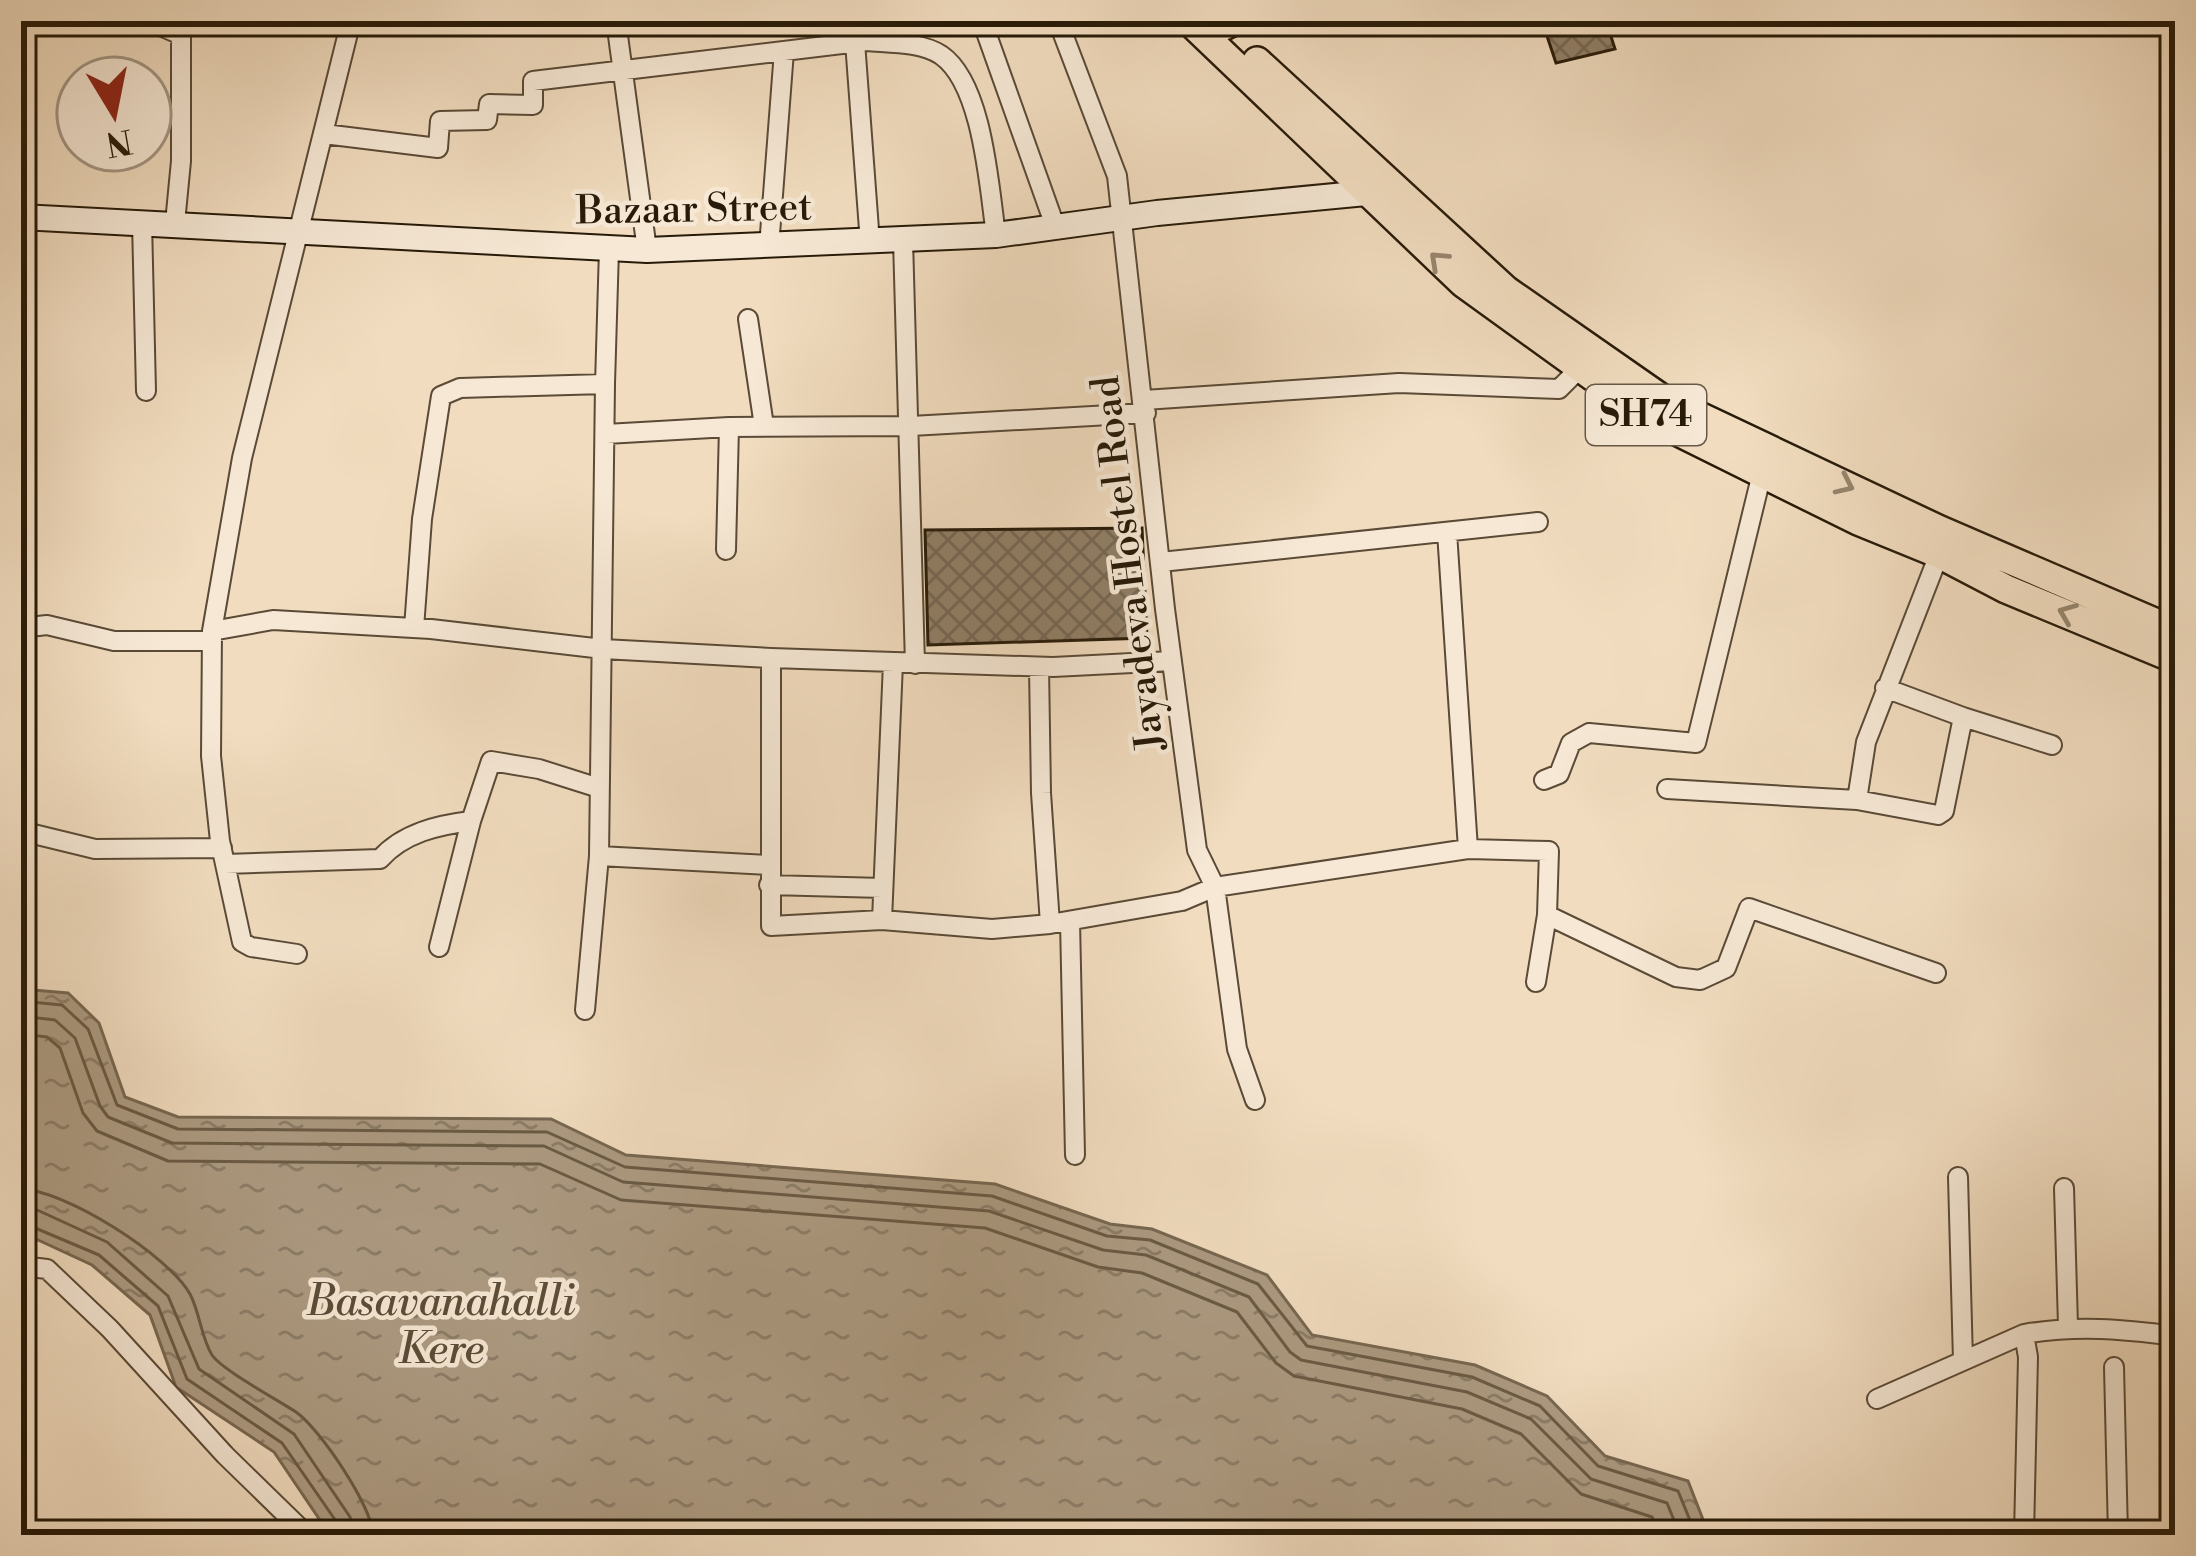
<svg xmlns="http://www.w3.org/2000/svg" width="2196" height="1556" viewBox="0 0 2196 1556" font-family="'Libre Bodoni',serif">
	<style>
		.water { fill: url(#water-ripples); stroke: #776751; stroke-width: 3 }
		.lines { fill: none; stroke-linecap: round; stroke-linejoin: round }
		.shore { stroke: #6a5a44; stroke-width: 3 }
		.building { fill: url(#building-cross-hatch); stroke: #271a08; stroke-width: 3 }
		.street-casing { stroke: #5a4a36; stroke-width: 22 }
		.secondary-casing { stroke: #271a08; stroke-width: 28 }
		.primary-casing { stroke: #271a08; stroke-width: 32 }
		.street { stroke: #f6e8d5; stroke-width: 18 }
		.secondary { stroke: #f6e8d5; stroke-width: 24 }
		.primary { stroke: #f1dcbf; stroke-width: 27 }
		.oneway { stroke: #96856d }
		.labels { text-anchor: middle; dominant-baseline: central; stroke-width: 9; stroke-linejoin: round; paint-order: stroke }
		.shield { fill: #f6e8d5; stroke: #655846; stroke-width: 3 }
		.shield-label { font-size: 36px; font-weight: bold; fill: #271a08 }
		.street-label { font-size: 39px; fill: #271a08; stroke: #f6e8d5 }
		.water-label { font-size: 42px; font-style: italic; fill: #5c4d38; stroke: #f6e8d5 }
	</style>
	<defs>
		<pattern id="water-ripples" width="26" height="14" patternUnits="userSpaceOnUse" patternTransform="scale(3)"><rect width="26" height="14" fill="#ac9a81"/><path d="M2 4q2-2 4 0t4 0M15 11q2-2 4 0t4 0" fill="none" stroke="#8c7d68"/></pattern>
		<pattern id="building-cross-hatch" width="8" height="8" patternUnits="userSpaceOnUse" patternTransform="scale(3)"><rect width="8" height="8" fill="#907f67"/><path d="M0 0l8 8M0 8l8-8" fill="none" stroke="#766753"/></pattern>
	</defs>
	<rect width="100%" height="100%" fill="#f1dcbf"/>
	<filter id="stains"><feTurbulence type="fractalNoise" baseFrequency=".00167" numOctaves="4"/><feColorMatrix values="0 0 0 0 .2 0 0 0 0 .09 0 0 0 0 .02 0 0 0 .5 -.17"/></filter>
	<radialGradient id="worn" r=".72"><stop offset=".6" stop-color="#630" stop-opacity="0"/><stop offset="1" stop-color="#630" stop-opacity=".3"/></radialGradient>
	<path class="water" d="M21,989L68,993L99,1023L125,1097L178,1117L551,1119L626,1155L995,1184L1110,1224L1152,1229L1267,1275L1312,1335L1475,1365L1547,1396L1605,1456L1688,1481L1709,1535H330L274,1452L176,1387L150,1315L92,1265L21,1232Z"/>
	<g class="lines">
		<path class="shore" d="M21,1001L62,1005L88,1029L117,1105L178,1129L547,1132L625,1167L992,1196L1107,1236L1150,1240L1258,1284L1307,1346L1472,1377L1540,1406L1598,1466L1678,1491L1696,1535
			M21,1016L55,1020L75,1038L100,1106L108,1117L172,1143L544,1146L623,1182L989,1211L1103,1250L1146,1255L1249,1297L1290,1352L1301,1360L1467,1392L1531,1419L1591,1479L1667,1503L1680,1535
			M21,1034L47,1037L60,1048L83,1113L97,1131L168,1161L540,1164L621,1200L985,1228L1098,1267L1142,1273L1237,1312L1276,1363L1294,1376L1462,1409L1521,1434L1581,1494L1652,1517L1661,1535
			M21,1189C65,1190 168,1255 190,1294C200,1313 201,1337 212,1355C222,1370 278,1400 296,1412C320,1429 372,1506 373,1535
			M21,1207L35,1209L107,1242L168,1296L199,1369L294,1434L350,1517L355,1535
			M21,1222L99,1255L158,1306L187,1379L282,1443L338,1524L339,1535"/>
	</g>
	<path class="building" d="M1542,21H1606L1615,49L1556,63Z
		M1142,528L1147,638L928,645L925,530Z"/>
	<g class="lines">
		<g class="street-casing">
			<path id="street" d="M149,21L181,35V161L175,223
				M616,21L647,250
				M982,21L1055,226
				M1058,21L1117,176L1165,609L1197,850L1215,887L1237,1049L1255,1100
				M21,30L54,21
				M855,42L870,243
				M324,134L438,148L440,121L487,120L489,104L533,105V81L867,41C890,43 921,42 941,55C983,84 989,187 996,235
				M142,222L146,391
				M903,240L915,664
				M769,247L784,51
				M748,319L764,426
				M605,384L609,249
				M1144,400L1399,383L1559,389L1581,367
				M606,434L729,427L911,426L1146,413
				M1447,532L1468,849
				M726,550L729,427
				M1161,562L1538,522
				M21,628L47,625L114,641H212
				M414,628L422,519L441,396L460,388L605,384L599,856L585,1010
				M212,631L273,620L431,629L603,649L771,658L1053,667L1172,661
				M771,658V926L882,920L992,929L1050,924L1182,901L1215,887L1468,849L1549,851L1547,915L1536,982
				M1039,667L1041,793L1050,924
				M1963,717L2052,745
				M1544,780L1559,774L1571,743L1589,733L1696,743L1764,465
				M1667,789L1857,800L1938,815L1944,811L1963,717L1885,688
				M1857,800L1866,742L1943,544
				M21,831L95,849L222,848
				M599,856L768,865
				M225,864L380,859C403,833 438,825 471,821L491,761L539,769L599,788
				M769,885L883,888
				M1547,915L1676,977L1700,980L1726,968L1749,908L1936,973
				M882,920L893,663
				M1070,921L1075,1155
				M439,947L471,821
				M297,954L251,947L242,942L220,841L211,756L212,631L242,458L351,21
				M1958,1177L1963,1361
				M2064,1188L2068,1326
				M21,1266L47,1269L110,1329L225,1455L307,1535
				M2024,1334C2077,1325 2122,1329 2175,1336
				M2114,1367L2118,1535
				M1877,1399L2024,1334L2028,1357L2024,1535"/>
		</g>
		<g class="secondary-casing">
			<path id="secondary" d="M21,217L647,250L996,235L1157,213L1366,193"/>
		</g>
		<g class="primary-casing">
			<path id="primary" d="M1189,21L1463,283L1650,418L1858,521L1939,554L2006,589L2175,659
				M1205,35L1234,21
				M1257,61L1506,290L1661,398L1940,530L2175,631"/>
		</g>
		<use href="#street" class="street"/>
		<use href="#secondary" class="secondary"/>
		<use href="#primary" class="primary"/>
	</g>
	<defs><path id="oneway-chevron" d="M-2-3.5L2.5 0L-2 3.5" fill="none" stroke-width="1.6" stroke-linecap="round" stroke-linejoin="round" transform="scale(3)"/></defs>
	<g class="oneway">
		<use href="#oneway-chevron" transform="translate(1438 260) rotate(-137)"/>
		<use href="#oneway-chevron" transform="translate(1845 485) rotate(25)"/>
		<use href="#oneway-chevron" transform="translate(2067 613) rotate(-158)"/>
	</g>
	<g class="labels">
		<rect class="shield" x="1586" y="385" width="120" height="60" rx="9"/>
		<g class="shield-label">
			<text x="1646" y="415">SH74</text>
		</g>
		<g class="street-label">
			<text transform="translate(694 210) rotate(-1)">Bazaar Street</text>
			<text transform="translate(1129 563) rotate(-97)">Jayadeva Hostel Road</text>
		</g>
		<g class="water-label">
			<text x="441" y="1302">Basavanahalli<tspan x="441" dy="48">Kere</tspan></text>
		</g>
	</g>
	<rect width="2196" height="1556" fill="none" stroke="#f1dcbf" stroke-width="72"/>
	<rect x="24" y="24" width="2148" height="1508" fill="none" stroke="#271a08" stroke-width="6"/>
	<rect x="36" y="36" width="2124" height="1484" fill="none" stroke="#271a08" stroke-width="3"/>
	<g transform="translate(114 114) rotate(170)"><circle r="57" fill="#f6e8d5" stroke="#a39683" stroke-width="3"/>
	<path d="M0-9L21 45L0 30L-21 45Z" fill="#8f2418"/>
	<text y="-18" font-size="33" font-weight="bold" text-anchor="middle" fill="#271a08">N</text>
	</g>
	<rect width="100%" height="100%" filter="url(#stains)"/>
	<rect width="100%" height="100%" fill="url(#worn)"/>
</svg>
